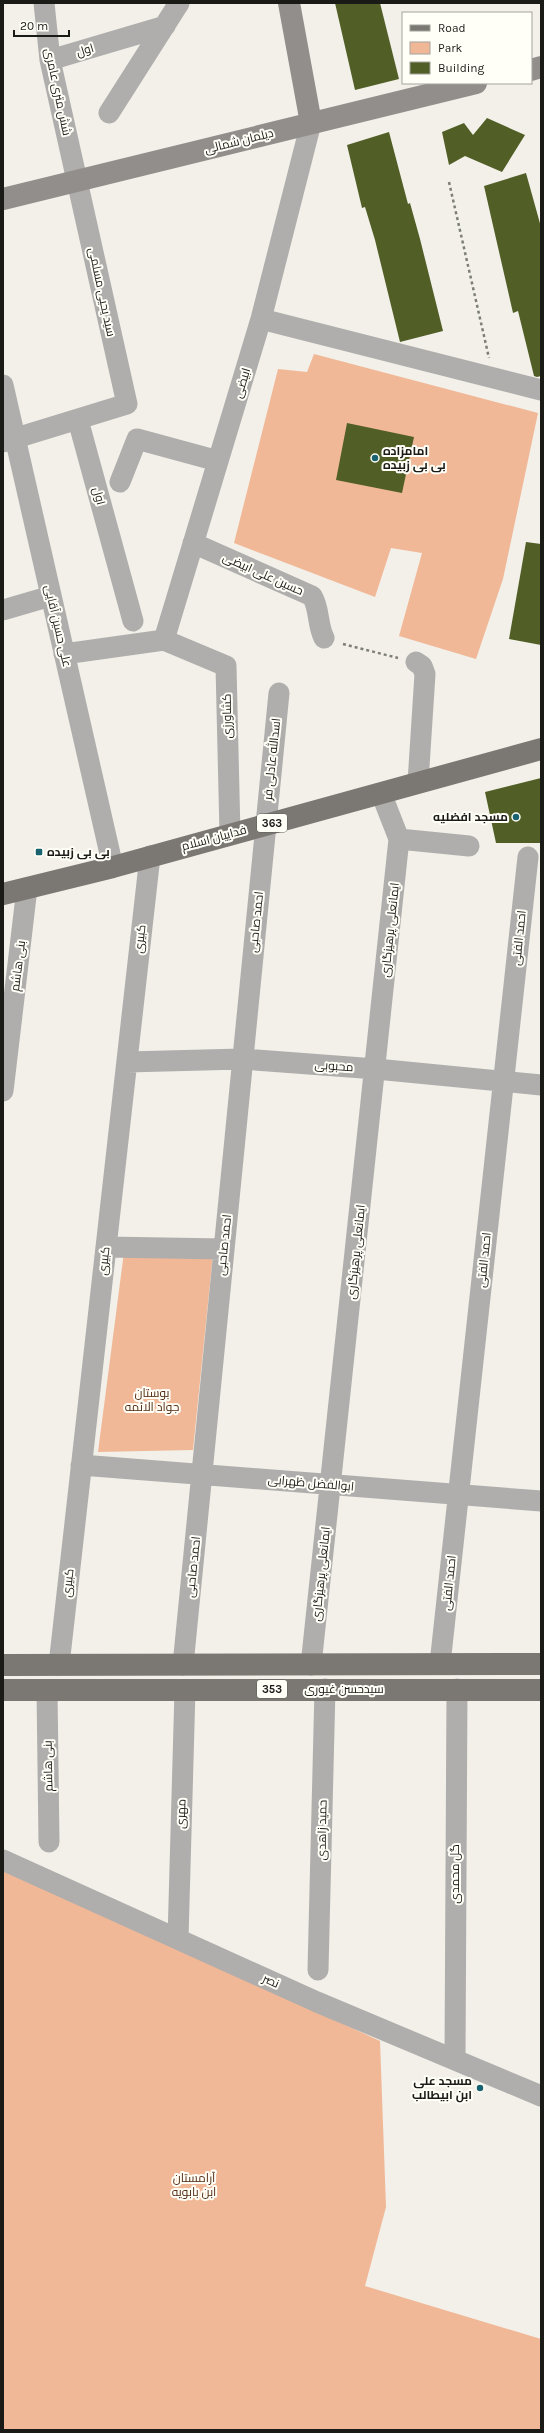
<svg xmlns="http://www.w3.org/2000/svg" width="544" height="2433" viewBox="0 0 544 2433" font-family="Karla,Cairo,sans-serif">
	<style>
		.green { fill: #f1b897 }
		.building { fill: #515f27 }
		.lines { fill: none; stroke-linecap: round; stroke-linejoin: round }
		.path { stroke: #7e7e79; stroke-width: 2.5; stroke-dasharray: 3 3; stroke-linecap: butt }
		.street { stroke: #b0aeac; stroke-width: 21 }
		.secondary { stroke: #918e8b; stroke-width: 22 }
		.primary { stroke: #7b7773; stroke-width: 22 }
		.poi-dot { fill: #186270; stroke: #fffef7; stroke-width: 1.5 }
		.labels { text-anchor: middle; dominant-baseline: central; stroke-width: 4; stroke-linejoin: round; paint-order: stroke }
		.shield { fill: #fffef7; stroke: #5f5e5a; stroke-width: 1 }
		.shield-label { font-size: 11px; font-weight: bold; fill: #1a1a17 }
		.street-label { font-size: 12px; fill: #1a1a17; stroke: #fffef7 }
		.poi-label { font-size: 12px; font-weight: bold; fill: #1a1a17; stroke: #fffef7; text-anchor: start }
		.park-label { font-size: 12px; fill: #502a11; stroke: #fffef7 }
	</style>
	<rect width="100%" height="100%" fill="#f2f0e9"/>
	<path class="green" d="M314,354L538,413L503,579L476,659L399,636L422,553L391,548L375,597L234,543L278,369L307,372Z
		M124,1252L213,1254L193,1450L98,1452Z
		M3,1865L380,2041L386,2207L365,2286L541,2339V2430H3Z"/>
	<path class="building" d="M335,3H380L399,79L355,90Z
		M487,118L525,135L502,172L465,156L449,165L442,132L464,123L473,135Z
		M389,132L408,204L410,203L420,239L443,331L400,342L375,240L365,207L362,208L347,145Z
		M526,173L541,227V376L537,377L534,376L518,311L513,313L484,186Z
		M347,423L414,437L402,493L336,480Z
		M526,542L541,544V645L509,639Z
		M541,778V843H496L485,792Z"/>
	<g class="lines">
		<path class="path" d="M449,182L489,358
			M343,644L398,658"/>
		<path class="street" d="M50,60L165,26
			M109,113L179,3
			M261,319L541,390
			M3,385L113,867
			M78,420L133,621
			M3,442L127,404L50,60L44,3
			M120,482L137,439L218,461
			M193,543L312,596C320,609 317,624 324,638
			M3,610L51,596
			M164,640L261,319L311,123
			M164,640L226,666L230,834
			M64,654L164,640
			M416,662L422,666L425,674L418,782
			M399,839L469,846
			M127,1062L242,1059L376,1069L541,1085
			M3,1091L27,888
			M106,1247L224,1249
			M81,1465L541,1501
			M440,1664L528,857
			M59,1665L150,856
			M183,1665L279,693
			M311,1665L399,839L381,793
			M47,1690L49,1842
			M3,1860L317,2002L541,2096
			M178,1939L185,1690
			M318,1970L325,1689
			M455,2058L457,1689"/>
		<path class="secondary" d="M289,3L311,123
			M531,70L541,67
			M3,199L476,83"/>
		<path class="primary" d="M3,894L113,867L541,749
			M3,1665L541,1664
			M3,1690H541"/>
	</g>
	<g class="poi-dot">
		<circle cx="375" cy="458" r="4"/>
		<circle cx="516" cy="817" r="4"/>
		<rect x="35" y="848" width="8" height="8" rx="2"/>
		<circle cx="480" cy="2088" r="4"/>
	</g>
	<g class="labels">
		<g class="shield">
			<rect x="257" y="814" width="30" height="18" rx="3"/>
			<rect x="257" y="1680" width="30" height="18" rx="3"/>
		</g>
		<g class="shield-label">
			<text x="272" y="823">363</text>
			<text x="272" y="1689">353</text>
		</g>
		<g class="street-label">
			<text transform="translate(85 50) rotate(-17)">اول</text>
			<text transform="translate(58 92) rotate(78)">شش متری عامری</text>
			<text transform="translate(239 141) rotate(-14)">دیلمان شمالی</text>
			<text transform="translate(102 292) rotate(78)">سید یحیی مسلمی</text>
			<text transform="translate(242 383) rotate(-73)">ابیضی</text>
			<text transform="translate(99 496) rotate(75)">اول</text>
			<text transform="translate(263 574) rotate(24)">حسین علی ابیضی</text>
			<text transform="translate(58 626) rotate(77)">علی حسین آقایی</text>
			<text transform="translate(227 716) rotate(-91)">کشاورزی</text>
			<text transform="translate(272 759) rotate(-84)">اسدالله عادلی فر</text>
			<text transform="translate(214 838) rotate(-15)">فداییان اسلام</text>
			<text transform="translate(256 922) rotate(-84)">احمد صاحبی</text>
			<text transform="translate(390 930) rotate(-84)">ایمانعلی پرهیزگاری</text>
			<text transform="translate(519 938) rotate(-84)">احمد الفتی</text>
			<text transform="translate(140 939) rotate(-84)">کبیری</text>
			<text transform="translate(18 966) rotate(-83)">بنی هاشم</text>
			<text transform="translate(334 1066) rotate(4)">محبوبی</text>
			<text transform="translate(224 1245) rotate(-84)">احمد صاحبی</text>
			<text transform="translate(356 1252) rotate(-84)">ایمانعلی پرهیزگاری</text>
			<text transform="translate(484 1260) rotate(-84)">احمد الفتی</text>
			<text transform="translate(104 1261) rotate(-84)">کبیری</text>
			<text transform="translate(311 1483) rotate(5)">ابوالفضل ظهرابی</text>
			<text transform="translate(193 1567) rotate(-84)">احمد صاحبی</text>
			<text transform="translate(321 1574) rotate(-84)">ایمانعلی پرهیزگاری</text>
			<text transform="translate(68 1583) rotate(-84)">کبیری</text>
			<text transform="translate(449 1583) rotate(-84)">احمد الفتی</text>
			<text x="344" y="1689">سیدحسن غیوری</text>
			<text transform="translate(48 1766) rotate(-91)">بنی هاشم</text>
			<text transform="translate(181 1814) rotate(-88)">مهری</text>
			<text transform="translate(322 1830) rotate(-89)">حمید زاهدی</text>
			<text transform="translate(455 1874) rotate(-90)">گل محمدی</text>
			<text transform="translate(271 1981) rotate(24)">نصر</text>
		</g>
		<g class="poi-label">
			<text x="383" y="451">امامزاده<tspan x="383" dy="14">بی بی زبیده</tspan></text>
			<text x="508" y="817" text-anchor="end">مسجد افضلیه</text>
			<text x="47" y="852">بی بی زبیده</text>
			<text x="472" y="2081" text-anchor="end">مسجد علی<tspan x="472" dy="14">ابن ابیطالب</tspan></text>
		</g>
		<g class="park-label">
			<text x="152" y="1393">بوستان<tspan x="152" dy="14">جواد الائمه</tspan></text>
			<text x="194" y="2178">آرامستان<tspan x="194" dy="14">ابن بابویه</tspan></text>
		</g>
	</g>
	<rect width="544" height="2433" fill="none" stroke="#1a1a17" stroke-width="8"/>
	<rect x="402" y="12" width="130" height="72" fill="#fffef7" stroke="#a3a39d"/>
	<rect x="410" y="25" width="20" height="6" fill="#7b7773" stroke="#a3a39d"/>
	<text x="438" y="32" font-size="12" fill="#1a1a17">Road</text>
	<rect x="410" y="42" width="20" height="12" fill="#f1b897" stroke="#a3a39d"/>
	<text x="438" y="52" font-size="12" fill="#1a1a17">Park</text>
	<rect x="410" y="62" width="20" height="12" fill="#515f27" stroke="#a3a39d"/>
	<text x="438" y="72" font-size="12" fill="#1a1a17">Building</text>
	<path d="M14 30v6h55v-6" fill="none" stroke="#1a1a17" stroke-width="2"/>
	<text x="20" y="30" font-size="12" fill="#1a1a17" stroke="#fffef7" stroke-width="3" paint-order="stroke">20 m</text>
</svg>
